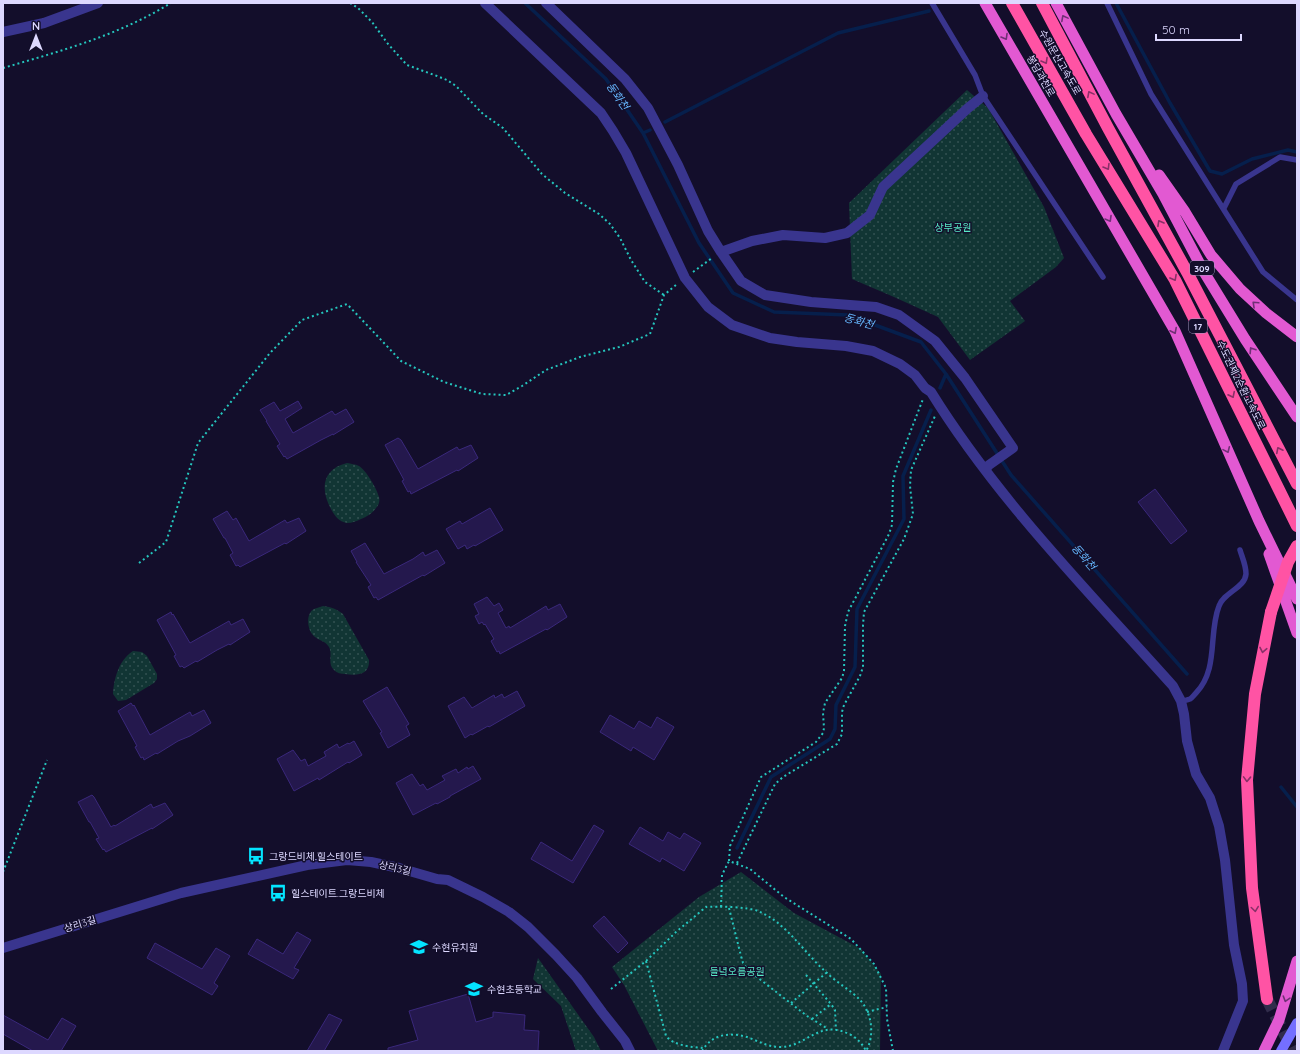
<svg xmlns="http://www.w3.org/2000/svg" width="1300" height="1054" viewBox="0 0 1300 1054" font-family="Quicksand,'Noto Sans KR',sans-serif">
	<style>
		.park { fill: url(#park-dots) }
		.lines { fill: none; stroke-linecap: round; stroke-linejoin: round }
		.stream { stroke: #061f4c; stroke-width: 3.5 }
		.building { fill: #24184d; stroke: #3a287b }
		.motorway-tunnel { stroke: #312c4b; stroke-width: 12; stroke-dasharray: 12 6; stroke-linecap: butt }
		.path { stroke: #25c6be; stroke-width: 2; stroke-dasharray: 2 3; stroke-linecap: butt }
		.service { stroke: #39358e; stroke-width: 5.5 }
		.minor { stroke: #39358e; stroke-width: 10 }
		.tertiary { stroke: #39358e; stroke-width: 10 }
		.secondary { stroke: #746fff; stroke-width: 10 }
		.trunk { stroke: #e259d2; stroke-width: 11 }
		.motorway { stroke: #ff53a4; stroke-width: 12 }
		.motorway-bridge { stroke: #ff53a4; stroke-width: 12 }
		.oneway { stroke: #703076 }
		.oneway2 { stroke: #893068 }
		.labels { text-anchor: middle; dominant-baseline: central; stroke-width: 3; stroke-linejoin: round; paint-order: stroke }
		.shield { fill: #130e2b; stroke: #a09bbf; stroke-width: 1 }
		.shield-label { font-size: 9px; font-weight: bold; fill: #ddd8ff }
		.street-label { font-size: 10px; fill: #ddd8ff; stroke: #130e2b }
		.park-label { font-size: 10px; fill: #58ebc7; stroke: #130e2b }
		.poi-label { font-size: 10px; fill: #ddd8ff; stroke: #130e2b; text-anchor: start }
		.water-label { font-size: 11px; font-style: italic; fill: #66b7ff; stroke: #130e2b }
	</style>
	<defs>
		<pattern id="park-dots" width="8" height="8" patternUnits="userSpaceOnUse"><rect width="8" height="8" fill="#113534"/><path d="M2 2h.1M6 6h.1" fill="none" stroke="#335252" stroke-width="1.8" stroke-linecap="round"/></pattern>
	</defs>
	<rect width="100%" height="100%" fill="#130e2b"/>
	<path class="park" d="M967,90L988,108L1044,207L1064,258L1056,267L1010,301L1025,321L970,360L938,317L894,297L852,279L849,203Z
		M347,463C351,464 355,464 359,466C366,470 377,489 379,497C380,501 379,505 376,508C373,513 366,517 361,519C357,521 352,523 347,523C339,522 334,515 331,509C320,489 322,469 347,463Z
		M323,606C332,607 336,609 343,614L369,660C370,675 357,676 345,674C341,674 337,673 334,670C327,664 333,654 329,647C325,640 316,640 312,634C307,628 306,613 314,609C317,608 320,607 323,606Z
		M133,651L142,652L147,656L157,674V679L154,683L126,700L118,701L113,694C114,678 119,660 133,651Z
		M741,872L794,913L861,949L881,974L880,1051H658L624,985L612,967L699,897Z
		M538,958L594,1037L601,1051H576L561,1006L533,979Z"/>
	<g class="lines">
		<path class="stream" d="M525,3L606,79L643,133L699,243L733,293L774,312L848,315L921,342L946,374L1011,475L1187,674
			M1116,3L1170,103L1210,171L1222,174L1252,159L1288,150L1297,152
			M665,122L838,33L929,11
			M643,133L650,130
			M940,388L946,374
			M1281,787L1297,807
			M737,848L771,777L830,739L835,729L836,705L855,667L857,609L904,519L903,476L931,410"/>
	</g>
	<path class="building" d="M298,401L302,408L285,419L293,433L332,411L335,415L346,409L354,422L333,435V434L321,440L287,459L285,456L284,457L277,446L280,444L266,421H267L260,410L274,402L280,411Z
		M398,438L401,440L418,469L457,447L459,450L471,445L478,458L458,471L457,470L411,494L410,491L408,492L402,481L404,480L385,445Z
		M1155,489L1187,531L1171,544L1138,502Z
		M490,508L503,530L475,546L474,545L467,549L465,545L458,549L446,529L460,521L462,524Z
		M227,511L233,520L236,518L249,541L285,520L287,523L299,518L306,531L286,544L285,543L240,567L238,565L236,566L230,555L233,553L225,538H224L213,519Z
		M365,543L384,574L413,559L423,552L425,556L437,550L445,563L424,576L423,575L378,600L376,597L374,598L368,587L371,585L356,562H357L351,551Z
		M487,597L494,606L499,603L503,610L498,613L506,628L509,626L510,628L546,606L548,610L560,604L567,617L547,630L546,629L500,654L499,651L497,652L491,641L494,639L485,624L484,625L482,622L479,624L475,616L479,614L474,604Z
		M171,612L172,615L173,614L190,643L229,621L231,625L243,619L250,632L230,645L229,644L217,650L197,662L196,661L184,668L182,666L180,667L174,656L176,655L157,620Z
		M387,687L409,724L406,726L410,735L388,748L380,733L382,732L363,701Z
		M517,691L525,706L489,727L488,726L472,735L471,734L465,738L448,706L464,697L472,708L494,695L495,698L502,694L504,698Z
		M131,703L133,706L134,705L150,735L190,712L192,716L204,710L211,723L190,736L178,741L157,754L156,753L144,760L143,757L141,758L135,747L137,746L118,711Z
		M610,715L634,729L639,721L651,728L657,717L674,727L654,760L633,747L631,751L600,732Z
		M354,741L362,755L349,763L348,762L319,780L318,778L294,791L277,759L293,750L301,761L305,759L308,766L326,756L324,752L337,744L339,748L348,743L349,744Z
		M473,766L481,779L450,796V797L437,804L436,803L413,815L396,783L412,774L420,786L423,784L427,790L445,780L442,776L456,769L458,773L467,767L468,769Z
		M92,795L94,797L111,827L114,825L115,826L151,804L153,808L165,803L173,815L152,829V828L106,852L104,849L103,850L96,839L99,838L90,822H89L78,802Z
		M594,825L604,831L573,883L531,859L541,842L572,861Z
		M640,827L663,841L668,832L680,839L684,833L701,843L684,871L662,858L660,862L629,844Z
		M604,916L628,943L618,953L593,926Z
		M297,932L311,940L294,968L299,970L293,979L248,954L257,939L283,954Z
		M155,943L202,969L216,948L230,956L214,983L218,986L212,995L147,958Z
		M468,994L476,1022L493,1017V1012L525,1015L524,1030L539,1031L538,1051H388V1048L418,1040L409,1011Z
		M329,1014L342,1020L324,1051H307Z
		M3,1015L48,1040L62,1018L76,1026L61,1051H33L3,1034Z"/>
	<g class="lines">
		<path class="motorway-tunnel" d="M1267,999L1293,1051"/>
		<path class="path" d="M350,3L358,8L372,22L388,44L407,65L437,76L447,80L456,86L483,114L503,128L542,174L565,193L599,214L610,224L620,238L631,260L645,282L664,295
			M3,68C61,51 119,35 171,3
			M693,272L712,258
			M139,563L166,542L198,443L270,353L302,320L347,304L401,361L444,382L482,394L506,395L522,386L546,370L580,357L619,347L650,334L664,295L677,284
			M737,863L775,784L783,777L837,744L842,734V712L844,705L860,676L863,667V625L864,612L904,539L913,514L910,486L911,470L935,416
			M3,872L47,760
			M721,907L722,875L729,861
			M729,908L741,956L743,963L748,970L807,1016L828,1029
			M646,961L666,1036C674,1046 692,1047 704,1048
			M806,975L831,1004L835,1010L836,1030
			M611,989L646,961L676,932L706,907C717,906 748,907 758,911C787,923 804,953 827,973C836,982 852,991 860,1000C872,1013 875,1036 866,1051
			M791,1003L826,973
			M867,1012L887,1007
			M812,1019L831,1004
			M702,1051C712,1034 729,1032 747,1037C758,1041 768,1047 780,1047C807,1047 818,1019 849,1034C857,1038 862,1043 866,1051
			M893,1051L887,1019L886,988L874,964L851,939L784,897L750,869L729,861L730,846L761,777L816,742L823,733L824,728L823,713L825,703L842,678L844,671L845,626L848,612L889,534L892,525L893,482L896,469L923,399"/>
		<path class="service" d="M932,3L975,75L983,96L1103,277
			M1107,3L1151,94L1263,272L1297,300
			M1224,208L1236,184L1280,157L1297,160
			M1181,701C1184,701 1187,700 1190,699C1192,698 1194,695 1196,693C1219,669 1208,634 1219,606C1224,592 1245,588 1246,574C1246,565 1242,557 1240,550"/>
		<path class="minor" d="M485,3L601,113L613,131L626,153L685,278L708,307L732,325L770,338L797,342L846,346L873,351L900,364L915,375L925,388L931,392C998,500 1089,592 1173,686L1181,701L1184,714L1187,741L1196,774L1210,798L1219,826L1225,860L1234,945L1242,984L1243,1001L1223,1051
			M546,3L625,79L648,108L678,165L708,231L721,252L752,241L783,235L825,238L847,233L870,215L883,187L968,108L983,96
			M721,252L741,281L765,295L811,302L876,307L899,315L935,341L965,378L1013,448L989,465L985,470"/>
		<path class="tertiary" d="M3,32L44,23L98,3
			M3,948L181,893L307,865L347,860L371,862L399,868L437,879L448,880L483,897L509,912L528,927L556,955L577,978L602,1012L625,1041L630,1051"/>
		<path class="secondary" d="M1281,1051L1297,1023"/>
		<path class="trunk" d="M985,3L1175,331L1259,521L1297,599
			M1056,3L1116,114L1163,194L1204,272L1245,339L1297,417
			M1159,175L1185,212L1211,255L1240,289L1266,313L1297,337
			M1269,554L1297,633
			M1264,1051L1279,1020L1297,961"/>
		<path class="motorway" d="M1012,3L1086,134L1175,280L1297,526
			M1042,3L1108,128L1187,272L1297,484
			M1267,999L1252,888L1247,780L1255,694L1271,612"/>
		<path class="motorway-bridge" d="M1271,612L1288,562L1297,546"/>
	</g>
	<defs><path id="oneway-chevron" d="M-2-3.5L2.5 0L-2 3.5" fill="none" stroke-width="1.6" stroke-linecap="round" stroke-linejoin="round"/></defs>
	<g class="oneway">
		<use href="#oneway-chevron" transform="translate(1064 18) rotate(-118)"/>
		<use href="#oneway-chevron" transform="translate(1005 37) rotate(60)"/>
		<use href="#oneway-chevron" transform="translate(1109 219) rotate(60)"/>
		<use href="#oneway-chevron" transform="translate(1255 304) rotate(-137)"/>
		<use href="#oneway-chevron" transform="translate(1174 331) rotate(63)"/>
		<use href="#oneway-chevron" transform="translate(1252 350) rotate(-123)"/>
		<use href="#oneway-chevron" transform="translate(1227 450) rotate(66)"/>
		<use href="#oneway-chevron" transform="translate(1286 999) rotate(107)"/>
	</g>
	<g class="oneway2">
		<use href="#oneway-chevron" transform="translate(1045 61) rotate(60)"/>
		<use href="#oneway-chevron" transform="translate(1090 94) rotate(-118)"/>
		<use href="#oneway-chevron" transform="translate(1107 167) rotate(59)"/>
		<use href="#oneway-chevron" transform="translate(1160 223) rotate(-119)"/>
		<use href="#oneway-chevron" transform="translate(1174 278) rotate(61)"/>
		<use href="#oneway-chevron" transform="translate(1232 395) rotate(64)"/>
		<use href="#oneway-chevron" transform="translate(1279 450) rotate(-117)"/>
		<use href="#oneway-chevron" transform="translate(1263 650) rotate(101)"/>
		<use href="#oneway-chevron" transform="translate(1247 779) rotate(92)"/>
		<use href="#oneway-chevron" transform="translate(1255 909) rotate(82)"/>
	</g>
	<defs>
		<g id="bus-bare" transform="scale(1.38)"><path d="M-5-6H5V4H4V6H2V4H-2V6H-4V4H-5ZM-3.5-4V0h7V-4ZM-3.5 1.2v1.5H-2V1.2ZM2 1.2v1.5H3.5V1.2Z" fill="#04e4ff" stroke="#130e2b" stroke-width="2.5" paint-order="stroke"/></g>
		<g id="school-bare" transform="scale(1.38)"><path d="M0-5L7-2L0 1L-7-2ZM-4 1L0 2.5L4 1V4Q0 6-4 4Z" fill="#04e4ff" stroke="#130e2b" stroke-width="2.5" paint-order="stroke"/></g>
	</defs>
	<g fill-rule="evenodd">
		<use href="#bus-bare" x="256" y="856"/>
		<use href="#bus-bare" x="278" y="893"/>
		<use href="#school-bare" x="419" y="947"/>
		<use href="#school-bare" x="474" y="989"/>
	</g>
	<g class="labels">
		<g class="shield">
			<rect x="1190" y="261" width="24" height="14" rx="3"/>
			<rect x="1189" y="319" width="18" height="14" rx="3"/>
		</g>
		<g class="shield-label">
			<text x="1202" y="268">309</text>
			<text x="1198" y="326">17</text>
		</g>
		<g class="street-label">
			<text transform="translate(1060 62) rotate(60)">수원문산고속도로</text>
			<text transform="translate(1041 76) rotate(60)">봉담과천로</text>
			<text transform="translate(1241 385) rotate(64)">수도권제2순환고속도로</text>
			<text transform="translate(395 868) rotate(13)">상리3길</text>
			<text transform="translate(80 924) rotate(-17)">상리3길</text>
		</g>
		<g class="park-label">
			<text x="953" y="227">상부공원</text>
			<text x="737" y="971">들녘오름공원</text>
		</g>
		<g class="poi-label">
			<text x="269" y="856">그랑드비체.힐스테이트</text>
			<text x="291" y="893">힐스테이트.그랑드비체</text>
			<text x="432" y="947">수현유치원</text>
			<text x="487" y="989">수현초등학교</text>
		</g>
		<g class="water-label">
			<text transform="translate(618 96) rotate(55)">동화천</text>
			<text transform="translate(859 321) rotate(16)">동화천</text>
			<text transform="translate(1084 557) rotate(49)">동화천</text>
		</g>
	</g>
	<rect width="1300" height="1054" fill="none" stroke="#ddd8ff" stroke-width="8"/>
	<g transform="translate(36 36)" stroke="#130e2b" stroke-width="3" paint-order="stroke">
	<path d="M0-3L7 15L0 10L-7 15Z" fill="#ddd8ff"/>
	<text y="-6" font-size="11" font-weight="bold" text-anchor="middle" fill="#ddd8ff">N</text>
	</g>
	<path d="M1156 34v6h85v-6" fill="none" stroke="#ddd8ff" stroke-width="2"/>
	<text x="1162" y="34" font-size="12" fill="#ddd8ff" stroke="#130e2b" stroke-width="3" paint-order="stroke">50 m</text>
</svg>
